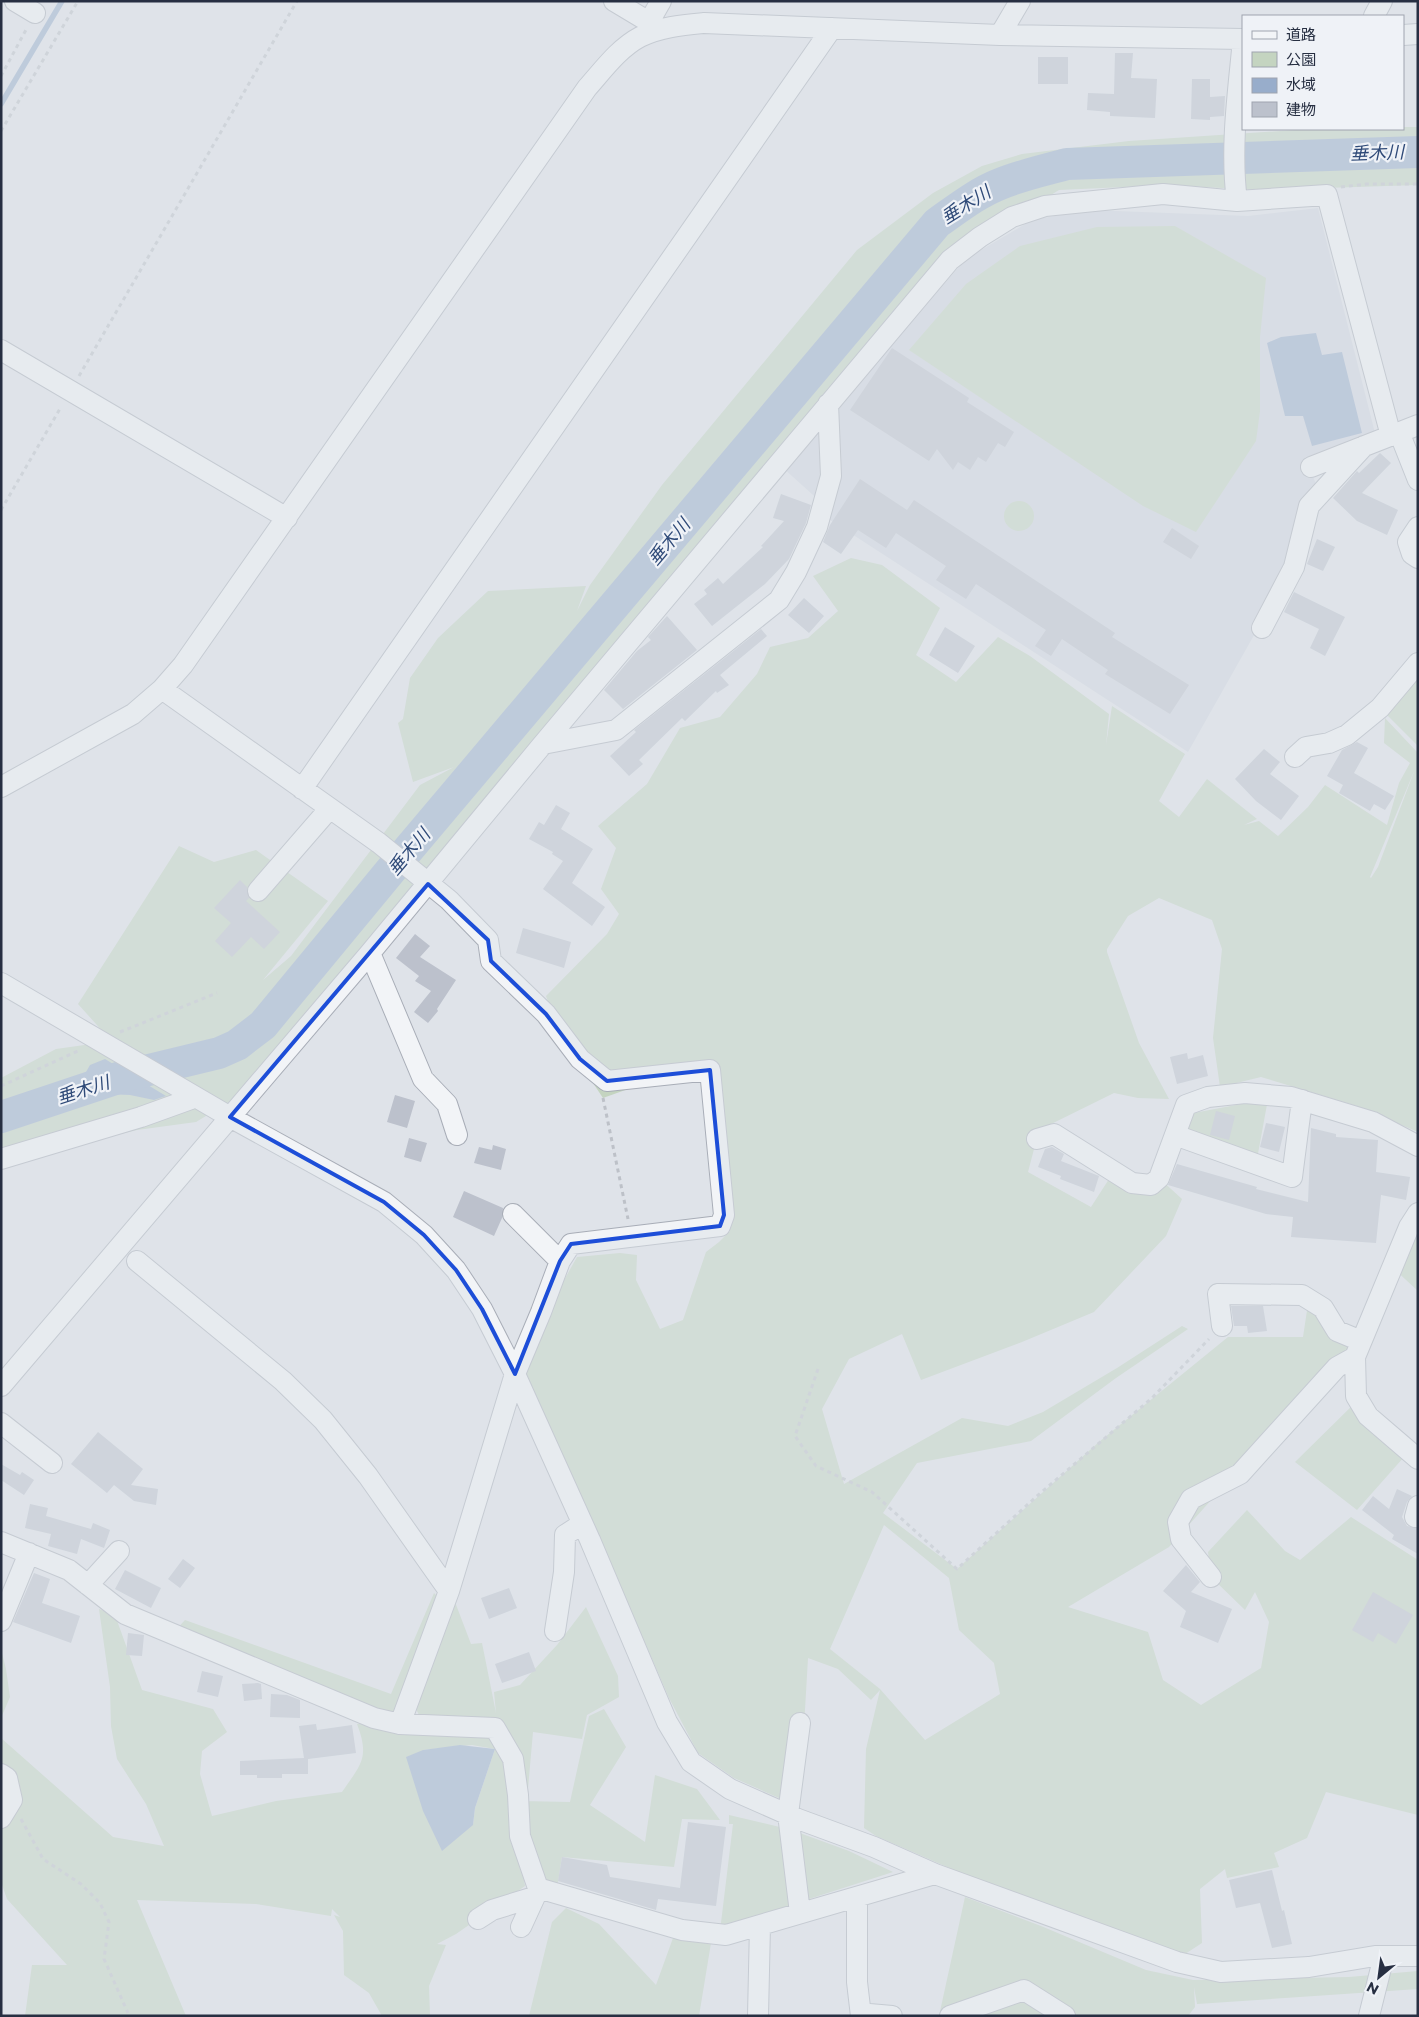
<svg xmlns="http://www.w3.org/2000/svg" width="1419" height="2017" viewBox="0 0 1419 2017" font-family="Montserrat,'Noto Sans JP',sans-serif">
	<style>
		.built { fill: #d1d5df }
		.green { fill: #c4d4c0; fill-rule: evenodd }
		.water { fill: #98adcb }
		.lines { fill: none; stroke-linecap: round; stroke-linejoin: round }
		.stream { stroke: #98adcb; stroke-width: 5.5 }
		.river { stroke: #98adcb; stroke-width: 32 }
		.building { fill: #bcc1cc }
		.minor-casing { stroke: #a8adb7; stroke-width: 22 }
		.path { stroke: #bdc1c8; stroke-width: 3; stroke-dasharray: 4 4; stroke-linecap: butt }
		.minor { stroke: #f2f4f7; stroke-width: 20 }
		.marked { fill: none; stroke: #1d4ed8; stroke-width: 4; stroke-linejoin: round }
		.labels { text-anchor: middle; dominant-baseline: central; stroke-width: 4.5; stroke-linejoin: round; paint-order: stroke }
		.water-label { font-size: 18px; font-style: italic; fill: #2f4a78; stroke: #eff2f7 }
	</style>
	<rect width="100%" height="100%" fill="#dfe3e9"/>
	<path class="built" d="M1318,208L1377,441L1305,457L1316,484L1292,563L1262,621L1188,752L821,514L823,504L782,467L966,259L1032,220L1089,210L1248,216Z"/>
	<path class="green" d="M1403,127H1418V185L1259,190L1168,185L1059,190L964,249L239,1096L196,1122L137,1130L1,1163V1078L56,1049L120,1040L105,1034L78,1004L179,846L214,862L256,850L328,901L263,980L291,956L420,785L454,767L413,782L398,723L403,719L410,678L438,638L488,591L586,586L577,611L590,585L662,485L857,250L933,193L982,166L1022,154L1129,141L1310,129H1403Z
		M1175,226L1266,278L1260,337V411L1256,441L1196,532L1143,506L909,350L966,284L1020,246L1097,227Z
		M1004 516a15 15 0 1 1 30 0a15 15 0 1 1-30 0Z
		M851,558L882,565L940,608L916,655L956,682L998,637L1030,656L1109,714L1106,745L1112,706L1185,754L1159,801L1179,817L1207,779L1257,819L1244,825L1259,821L1278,836L1308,807L1325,785L1387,825L1399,783L1410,763L1384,743L1385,718L1418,753V1132L1357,1106L1261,1077L1220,1087L1213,1038L1222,949L1212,920L1159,898L1128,916L1107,949V952L1139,1043L1169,1099L1138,1098L1114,1093L1039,1130L1028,1172L1091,1207L1111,1176L1159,1178L1182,1199L1166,1236L1094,1312L1022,1342L921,1380L902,1334L849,1359L822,1409L844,1484L962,1418L1008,1426L1043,1412L1117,1368L1182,1326L1188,1329L1116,1378L1031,1441L917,1463L883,1513L957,1569L1099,1442L1228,1337H1303L1308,1304L1353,1344L1318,1381L1169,1547L1068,1607L1148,1632L1163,1680L1201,1705L1261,1668L1269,1622L1255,1592L1245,1610L1211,1577L1208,1552L1247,1510L1285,1551L1300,1560L1351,1517L1418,1560V1815L1326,1792L1307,1838L1274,1853L1279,1867L1227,1878L1225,1869L1200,1889L1202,1943L1182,1956L1016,1897L876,1836L864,1828L866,1749L880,1690L871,1700L838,1669L808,1658L804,1727L788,1802L734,1778L698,1753L669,1698L646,1645L636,1628L524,1377L545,1314L577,1257L620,1253L637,1255L636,1280L660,1329L683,1320L706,1252L719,1242L730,1231L698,1064L603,1098L559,1032L546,996L607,934L619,914L601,889L616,848L598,826L647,784L680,728L720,717L757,674L770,647L808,638L838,611L813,576ZM1415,769L1378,867L1371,878L1370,877ZM884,1525L949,1578L959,1630L994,1663L1000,1694L925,1740L880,1689L830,1649Z
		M1418,668V746L1380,708Z
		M1268,1099L1257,1159L1177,1131L1183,1115Z
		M1418,1215V1291L1392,1267Z
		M1358,1400L1404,1457L1357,1510L1295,1462Z
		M434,1593L441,1600L397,1723L173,1633L185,1620L391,1694Z
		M455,1602L471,1644L482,1643L496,1713L494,1692L520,1685L557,1645L586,1607L618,1676L619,1697L587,1715L582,1739L533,1732L527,1800L516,1833L525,1886L456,1934L437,1944L446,1945L429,1986L430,2016H382L369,1993L344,1975L343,1931L334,1915L340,1917L332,1909L331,1916L256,1904L137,1900L186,2016H25L32,1965H67L7,1899L1,1882V1817L9,1799L1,1784V1738L113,1837L164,1846L146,1804L117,1759L111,1726L110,1687L99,1609L115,1615L142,1690L213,1709L227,1732L202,1751L200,1774L212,1816L276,1801L342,1792C361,1764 370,1758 357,1724L466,1727L470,1738L468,1730L495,1727L421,1719L414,1705ZM472,1745L495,1749L475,1808L473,1825L423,1750Z
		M1,1649L6,1669L10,1697L1,1718Z
		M604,1709L626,1747L590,1805L645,1842L655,1775L697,1789L720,1820L682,1819L674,1867L562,1857L557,1888L541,1884L521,1801L570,1802L589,1716Z
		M729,1815L784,1828L800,1913L720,1931L733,1824H729Z
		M797,1832L849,1851L893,1872L809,1899Z
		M965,1897L1041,1926L1146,1970L1193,1980L1349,1977L1418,1971V1989L1197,2004L1194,1987L1195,2007L1188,2016H939Z
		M566,1908L599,1924L656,1985L673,1938L711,1943L699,2016H529L552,1922Z"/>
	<path class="water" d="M1316,333L1322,355L1342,352L1362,433L1312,446L1303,416H1285L1267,343L1281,337Z
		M105,1059L166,1096L154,1100L130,1095L105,1094L41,1113L39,1104L74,1093L90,1065Z
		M460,1745L495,1749L475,1808L473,1825L442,1851L423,1811L406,1757L423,1750Z"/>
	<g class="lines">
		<path class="stream" d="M1,104L62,1"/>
		<path class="river" d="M1,1117L124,1076L219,1053L237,1045L263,1025L396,864L937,223C957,209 977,193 1000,184C1022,175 1045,170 1067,164L1418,152"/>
	</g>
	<path class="building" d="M1115,53H1133L1131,78L1157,79L1155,118L1110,116V112L1087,110L1088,93L1114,94Z
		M1038,57H1068V84H1038Z
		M1192,79H1210V97L1225,96L1224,116L1210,117V120L1191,119Z
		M892,348L969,398L967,402L1014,432L1005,447L998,443L986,462L978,457L970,470L958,462L953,470L937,449L929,461L850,410Z
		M1380,453L1391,463L1362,493L1398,510L1387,535L1357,521L1333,498L1357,471L1359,473Z
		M860,479L907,510L914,500L1115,633L1112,637L1189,685L1170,714L1105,674L1108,670L1062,639L1051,656L1035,646L1046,630L976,584L966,599L936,580L946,566L896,533L886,548L858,530L841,554L823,542L830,525Z
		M781,494L811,505L806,523L789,559L765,584L712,626L694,604L707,594L704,590L718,578L723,584L763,547L761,546L784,521L773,518Z
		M1172,528L1199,546L1191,559L1163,542Z
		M1317,539L1335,547L1323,571L1307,564Z
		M1294,592L1345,617L1325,656L1310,648L1319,629L1284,612Z
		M804,598L824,616L809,633L788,615Z
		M667,616L697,650L623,709L604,690L637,651L651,640L648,637Z
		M945,627L975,646L958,673L929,655Z
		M761,629L767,636L720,675L729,685L717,693L716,691L685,721L682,718L639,760L643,764L629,776L610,756L636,732L634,730Z
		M1357,742L1368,748L1354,773L1394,796L1385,810L1374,804L1370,811L1339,793L1343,785L1327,776L1342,750Z
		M1264,749L1280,762L1270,774L1299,796L1281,820L1256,801L1235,779Z
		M556,805L570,813L561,829L593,849L572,883L605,907L592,926L543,889L563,861L552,854L553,852L529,839L539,822L544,825Z
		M240,880L247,887L249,898L246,901L280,932L264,949L251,937L232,957L215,941L231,923L214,908Z
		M523,928L571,942L564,968L516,953Z
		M415,934L430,946L420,957L456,980L437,1009L438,1011L428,1023L414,1012L431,991L415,981L419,976L396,958Z
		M1187,1053L1188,1059L1203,1055L1208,1076L1177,1084L1170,1057Z
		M395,1095L415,1101L407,1128L387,1122Z
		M1216,1111L1235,1116L1229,1140L1210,1135Z
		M1266,1123L1285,1127L1279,1152L1260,1147Z
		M1311,1128L1336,1134V1137L1378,1140L1376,1172L1410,1177L1406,1200L1381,1195L1376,1243L1291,1237L1293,1217L1266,1214L1168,1185L1177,1164L1257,1187L1256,1189L1308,1202Z
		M409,1138L427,1143L421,1162L404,1157Z
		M493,1145L506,1149L501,1170L474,1163L479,1147L492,1150Z
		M1052,1147L1064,1154L1061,1161L1099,1176L1094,1192L1060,1179L1061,1176L1038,1167L1045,1149Z
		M464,1191L503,1208L502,1218L494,1236L453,1217Z
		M1231,1306H1263L1267,1331L1248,1333L1247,1326H1234Z
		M98,1432L143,1469L131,1485L158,1489L156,1505L134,1501L114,1485L107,1493L71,1464Z
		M1,1464L20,1475L22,1472L34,1480L24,1495L1,1480Z
		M1397,1489L1412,1496L1407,1502L1402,1517L1407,1526L1418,1528V1554L1392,1539L1394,1535L1362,1510L1373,1496L1389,1509Z
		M30,1504L48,1508L46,1516L91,1529L93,1523L110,1530L104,1548L81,1539L77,1554L48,1546L51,1534L25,1528Z
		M183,1559L195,1568L180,1588L168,1579Z
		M1186,1565L1200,1582L1191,1592L1232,1609L1218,1643L1180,1627L1186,1611L1163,1591Z
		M125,1570L161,1588L151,1608L115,1589Z
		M34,1573L50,1579L42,1603L80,1616L71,1643L13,1622Z
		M509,1588L517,1608L489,1619L481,1598Z
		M1373,1592L1413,1615L1396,1644L1378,1633L1373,1642L1352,1630Z
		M128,1633L144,1635L142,1656L126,1655Z
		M529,1652L536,1671L502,1683L495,1664Z
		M202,1671L223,1676L218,1697L197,1692Z
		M258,1683L261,1684L262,1699L244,1701L242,1684Z
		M271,1694L287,1695L300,1700V1718L270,1717Z
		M316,1724L317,1730L352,1725L356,1753L308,1759V1774H282V1778H257V1775H240V1761L304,1758L299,1726Z
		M688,1822L726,1827L716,1906L658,1899L656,1910L558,1881L562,1857L607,1865L610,1877L680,1888Z
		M1272,1870L1282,1911L1284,1910L1292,1944L1272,1948L1260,1903L1236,1908L1229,1880Z"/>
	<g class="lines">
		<g class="minor-casing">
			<path id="minor" d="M15,1L35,13
				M614,1L649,22L661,1
				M1374,16L1382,1
				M1000,35L1020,1
				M1403,35L1418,34
				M1237,201C1230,148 1238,93 1243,40
				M1,350L287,518
				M1399,432L1418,480
				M1311,467L1418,425
				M1418,527L1408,542L1412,554L1418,558
				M1262,628L1294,567L1309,506L1364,446
				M162,689L379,843L449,900L488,940L491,961L546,1014L580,1059L607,1081L710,1070L724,1215L720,1226L571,1244L560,1261L541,1312L515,1374L449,1591L400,1724
				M543,744L950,260L980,237L1012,217L1045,206L1163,194L1237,201L1327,195L1391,436
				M1295,757L1306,747L1329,743L1347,735L1380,708L1418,663
				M1,787L133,714L162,689L183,665L587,88C603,70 619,48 640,37C660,27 683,25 704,23L1000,35L1243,39
				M302,789L832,28
				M258,891L330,808
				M370,953L423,1079L447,1104L457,1135
				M1,983L230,1117L384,1202L424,1235L456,1270L482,1309L515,1374L590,1540L667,1722L691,1762L730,1789L798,1819L874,1847L935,1874L1177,1962L1221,1972L1309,1967L1375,1956H1418
				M1175,1135L1292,1177L1302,1100
				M1037,1139L1054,1134L1132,1183L1151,1185L1159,1178L1186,1105L1208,1097L1245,1093L1291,1097L1373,1122L1418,1146
				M1,1159L141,1117L191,1099
				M1418,1213L1409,1227L1355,1357L1356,1396L1368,1416L1418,1459
				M513,1214L560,1261
				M137,1261L283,1381L323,1420L368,1476L449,1591
				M1222,1326L1218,1294L1302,1295L1323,1308L1337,1331L1361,1341
				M1,1386L370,953L543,744L616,730L779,600L796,572L817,527L831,476L828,404
				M1,1423L52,1463
				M1415,1517L1418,1506
				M1,1542L69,1570L125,1614L374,1718L400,1724L495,1728L513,1759L518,1795L520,1836L538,1888L682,1930L726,1935L935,1874
				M1211,1577L1181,1539L1178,1522L1191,1499L1240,1474L1337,1367L1355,1357
				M88,1585L119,1551
				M1,1621L29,1553
				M555,1631L564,1572L565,1535L582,1524
				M800,1723L788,1814L800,1913
				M1,1774L7,1778L12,1800L1,1818
				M857,1897V1982L861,2016
				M478,1919L492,1910L534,1897
				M521,1927L538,1890
				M869,2014L892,2016
				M758,2016L760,1925
				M950,2016L1024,1990L1065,2016
				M1369,2016L1384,1956"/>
		</g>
		<path class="path" d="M1,76L27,28
			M1,131L78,1
			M1341,187L1367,184H1418
			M79,376L297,1
			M1,510L61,407
			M120,1032L217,993
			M1,1086L80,1050
			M603,1098L628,1219
			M818,1369L795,1436L816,1466L872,1492L957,1569L1037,1496L1152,1398L1209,1339
			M21,1819L43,1859L81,1884L100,1903L109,1922L104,1959L128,2013"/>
		<use href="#minor" class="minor"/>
	</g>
	<path d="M0 0H1419V2017H0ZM428,884L488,940L491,961L546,1014L580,1059L607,1081L710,1070L724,1215L720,1226L571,1244L560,1261L515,1374L482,1309L456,1270L424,1235L384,1202L230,1117Z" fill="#dfe3e9" fill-opacity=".55" fill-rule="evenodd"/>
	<path class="marked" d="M428,884L488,940L491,961L546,1014L580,1059L607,1081L710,1070L724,1215L720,1226L571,1244L560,1261L515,1374L482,1309L456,1270L424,1235L384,1202L230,1117Z"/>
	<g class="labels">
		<g class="water-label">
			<text transform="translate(1377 153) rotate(-2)">垂木川</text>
			<text transform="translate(966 205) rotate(-32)">垂木川</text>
			<text transform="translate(669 542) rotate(-50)">垂木川</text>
			<text transform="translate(409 852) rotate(-50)">垂木川</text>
			<text transform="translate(83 1090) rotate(-18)">垂木川</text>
		</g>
	</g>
	<rect width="1419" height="2017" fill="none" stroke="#272f42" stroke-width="5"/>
	<rect x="1242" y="15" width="162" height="115" fill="#eff2f7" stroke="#9fa4af"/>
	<rect x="1252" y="31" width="25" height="8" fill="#f2f4f7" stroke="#9fa4af"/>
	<text x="1286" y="40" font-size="15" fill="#272f42">道路</text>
	<rect x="1252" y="52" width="25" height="15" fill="#c4d4c0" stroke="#9fa4af"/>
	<text x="1286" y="65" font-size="15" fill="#272f42">公園</text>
	<rect x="1252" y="78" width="25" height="15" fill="#98adcb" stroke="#9fa4af"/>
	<text x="1286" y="90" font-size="15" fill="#272f42">水域</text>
	<rect x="1252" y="102" width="25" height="15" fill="#bcc1cc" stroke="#9fa4af"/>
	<text x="1286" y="115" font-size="15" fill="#272f42">建物</text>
	<g transform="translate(1379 1977) rotate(209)" stroke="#eff2f7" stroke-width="4" paint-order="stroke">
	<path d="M0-4L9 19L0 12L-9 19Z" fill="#272f42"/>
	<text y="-8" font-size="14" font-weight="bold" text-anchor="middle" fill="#272f42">N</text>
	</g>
</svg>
